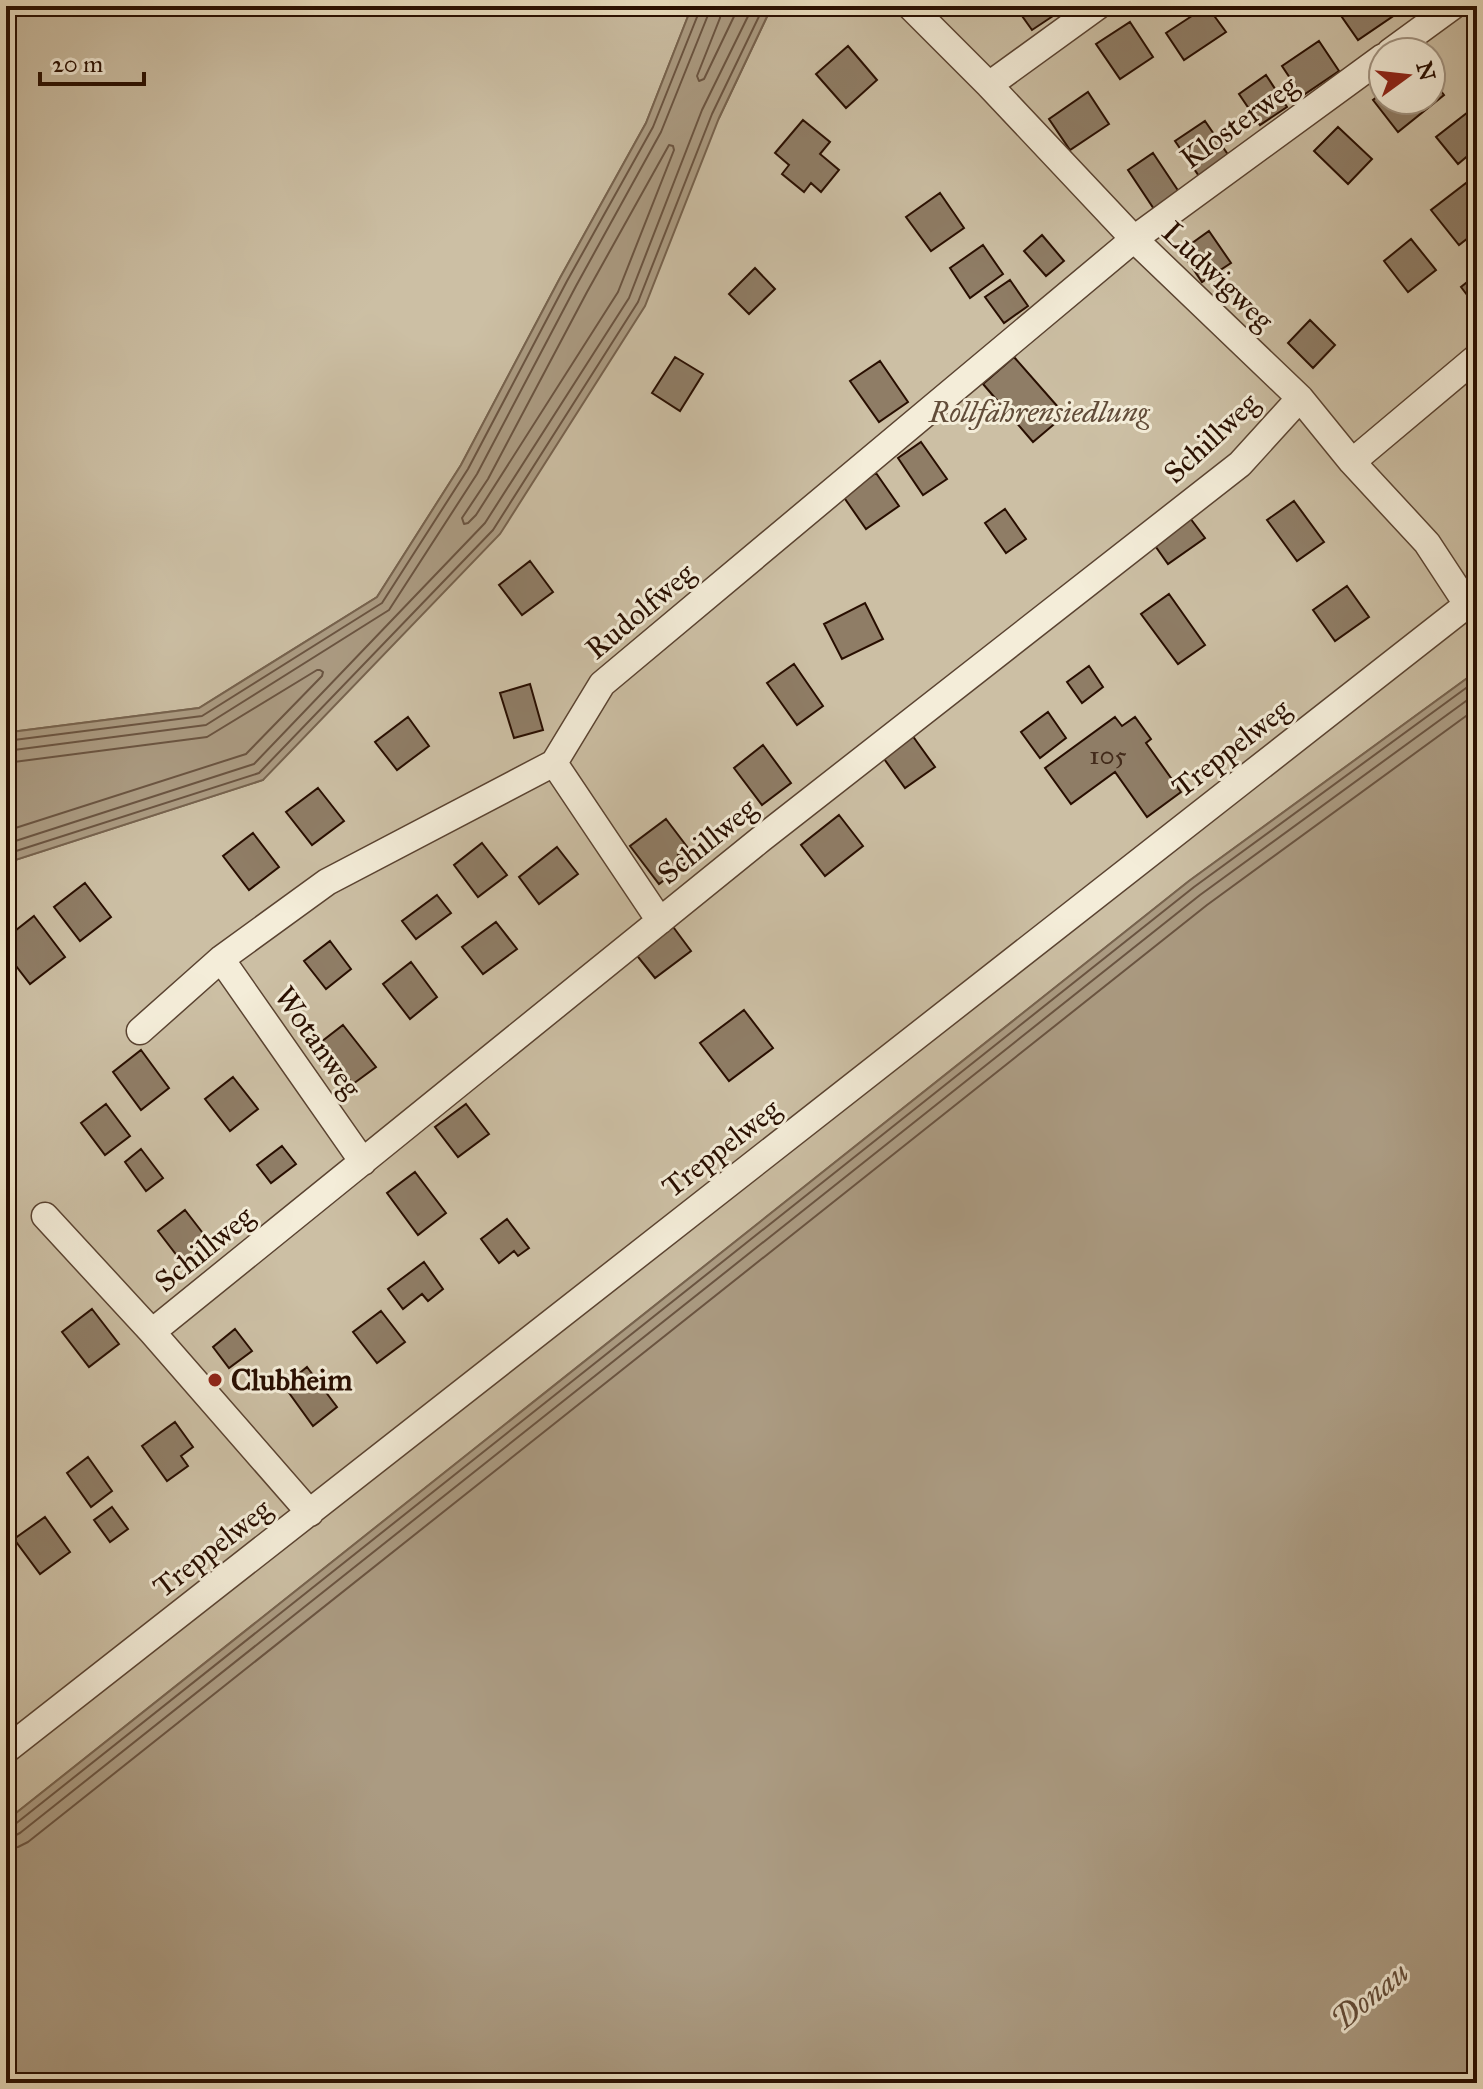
<svg xmlns="http://www.w3.org/2000/svg" width="1483" height="2089" viewBox="0 0 1483 2089" font-family="'IM FELL Great Primer',serif">
	<style>
		.green { fill: #ccbfa4; stroke: #7a6652; stroke-width: 2; fill-rule: evenodd }
		.water { fill: #ab9b82; stroke: #77634e; stroke-width: 2 }
		.lines { fill: none; stroke-linecap: round; stroke-linejoin: round }
		.shore { stroke: #6a5441; stroke-width: 2 }
		.building { fill: #8f7d66; stroke: #280e00; stroke-width: 2 }
		.minor-casing { stroke: #5a4331; stroke-width: 29 }
		.minor { stroke: #f4edd9; stroke-width: 26 }
		.poi-dot { fill: #8f2418; stroke: #f4edd9; stroke-width: 3 }
		.labels { text-anchor: middle; dominant-baseline: central; stroke-width: 6; stroke-linejoin: round; paint-order: stroke }
		.number-label { font-size: 26px; fill: #422a1a }
		.street-label { font-size: 30px; fill: #280e00; stroke: #f4edd9 }
		.park-label { font-size: 30px; font-style: italic; fill: #614c39; stroke: #f4edd9 }
		.poi-label { font-size: 30px; font-weight: bold; fill: #280e00; stroke: #f4edd9; text-anchor: start }
		.water-label { font-size: 32px; font-style: italic; fill: #634d3a; stroke: #f4edd9 }
	</style>
	<rect width="100%" height="100%" fill="#eee3c5"/>
	<filter id="stains"><feTurbulence type="fractalNoise" baseFrequency=".0025" numOctaves="4"/><feColorMatrix values="0 0 0 0 .2 0 0 0 0 .09 0 0 0 0 .02 0 0 0 .5 -.17"/></filter>
	<radialGradient id="worn" r=".72"><stop offset=".6" stop-color="#630" stop-opacity="0"/><stop offset="1" stop-color="#630" stop-opacity=".3"/></radialGradient>
	<path class="green" d="M6,6H692L646,123L560,278L461,465L377,597L199,708L11,732L6,734Z
		M772,6H1477V671L1189,881L6,1821V876L15,860L263,780L719,118ZM1383,52H1431V100H1383Z"/>
	<path class="water" d="M692,6H772L719,118L645,306L500,534L263,780L15,860L6,876V734L11,732L199,708L377,597L461,465L560,278L646,123Z
		M1477,671V2083H6V1821L1189,881Z"/>
	<g class="lines">
		<path class="shore" d="M721,6L720,18L697,76L699,81L704,79L739,6
			M669,145L673,146L674,150L618,292L476,515L468,523L464,524L462,518L488,479L587,292Z
			M6,741L202,716L382,603L468,469L567,281L653,127L699,12V6
			M6,751L206,725L389,610L477,474L576,286L661,132L708,15L709,6
			M6,763L207,737L317,670H320L323,672L322,676L246,754L6,831
			M6,844L254,764L485,523L629,298L702,110L753,6
			M6,859L13,852L259,773L493,530L638,302L712,114L764,6
			M6,1827L14,1825L1194,887L1477,680
			M6,1837L14,1836L20,1833L1200,895L1477,693
			M6,1849L18,1847L28,1842L1207,905L1477,708"/>
	</g>
	<path class="building" d="M1015,6H1068L1032,30Z
		M1207,6L1226,32L1184,60L1166,33Z
		M1343,6H1403L1405,8L1358,40L1337,10Z
		M1130,22L1153,57L1120,79L1096,44Z
		M1319,41L1339,71L1302,96L1282,66Z
		M848,46L877,80L846,108L816,74Z
		M1266,75L1287,107L1260,125L1239,94Z
		M1431,78L1444,95L1398,132L1373,100L1383,92V100H1431Z
		M1088,92L1109,124L1070,150L1049,119Z
		M1477,105V148L1458,164L1436,137Z
		M803,120L830,142L820,154L839,170L821,192L811,183L804,192L782,174L789,165L775,153Z
		M1205,121L1231,159L1201,179L1175,141Z
		M1338,127L1372,159L1348,184L1314,151Z
		M1153,153L1183,198L1158,215L1128,170Z
		M1470,180L1477,189V231L1459,245L1431,210Z
		M940,193L964,228L931,251L906,217Z
		M1209,231L1231,263L1202,282L1181,251Z
		M1042,235L1064,261L1046,276L1024,251Z
		M1411,239L1436,270L1408,292L1384,261Z
		M983,245L1003,274L970,298L950,268Z
		M755,268L775,289L749,314L729,294Z
		M1477,274V308L1461,287Z
		M1010,280L1028,306L1004,323L985,297Z
		M1310,320L1335,345L1313,368L1288,343Z
		M675,357L703,374L680,411L652,393Z
		M1014,357L1065,415L1033,442L983,384Z
		M880,361L908,402L879,422L850,381Z
		M921,442L947,479L923,495L898,458Z
		M876,473L899,506L866,529L843,496Z
		M1294,501L1324,542L1297,561L1267,520Z
		M1005,509L1026,539L1006,553L985,523Z
		M1187,514L1205,538L1168,564L1151,540Z
		M530,561L553,592L522,615L499,585Z
		M1347,586L1369,617L1335,641L1313,610Z
		M1169,594L1205,645L1178,664L1141,614Z
		M865,603L883,639L842,659L824,624Z
		M794,664L823,706L797,725L767,683Z
		M1089,666L1103,687L1082,703L1067,682Z
		M530,684L543,730L514,738L500,693Z
		M1048,712L1066,738L1040,758L1021,732Z
		M408,717L429,746L397,770L375,742Z
		M1115,717L1122,726L1135,717L1151,739L1146,743L1181,792L1147,817L1115,772L1071,804L1045,768Z
		M912,735L935,767L905,788L882,756Z
		M763,745L791,783L762,805L734,768Z
		M318,788L344,821L312,845L286,812Z
		M839,815L863,846L825,876L801,845Z
		M666,819L688,848L678,855L685,864L659,884L630,846Z
		M253,833L279,867L249,890L223,856Z
		M482,843L507,875L478,897L454,865Z
		M557,847L578,874L539,904L519,877Z
		M85,883L111,917L80,941L54,907Z
		M437,895L451,913L416,939L402,921Z
		M34,916L65,957L30,984L6,953V938Z
		M496,922L517,949L483,974L462,947Z
		M671,924L691,951L655,978L634,952Z
		M330,941L351,969L326,989L304,961Z
		M411,962L437,997L410,1019L383,984Z
		M744,1010L773,1048L729,1081L700,1043Z
		M343,1025L376,1067L353,1084L346,1076L338,1082L315,1052L323,1046L321,1042Z
		M141,1050L169,1088L141,1110L113,1072Z
		M233,1077L258,1109L230,1131L205,1099Z
		M106,1104L130,1136L105,1155L81,1123Z
		M466,1104L489,1134L458,1157L435,1127Z
		M282,1146L296,1164L271,1183L257,1165Z
		M141,1149L163,1178L146,1191L125,1162Z
		M415,1172L446,1213L418,1235L387,1193Z
		M185,1210L212,1245L185,1266L158,1231Z
		M507,1219L529,1248L518,1256L514,1251L499,1263L481,1239Z
		M424,1262L443,1289L428,1301L422,1294L403,1309L388,1289Z
		M92,1309L119,1344L89,1367L62,1332Z
		M381,1311L405,1342L377,1363L353,1332Z
		M235,1329L252,1351L229,1368L213,1347Z
		M307,1367L337,1407L313,1426L284,1386Z
		M175,1422L193,1447L181,1456L188,1466L167,1481L142,1446Z
		M88,1457L112,1491L91,1507L67,1473Z
		M112,1507L128,1529L110,1542L94,1520Z
		M45,1517L70,1552L40,1574L14,1539Z"/>
	<g class="lines">
		<g class="minor-casing">
			<path id="minor" d="M910,6L989,85L1134,239L1300,398L1352,462L1427,543L1467,604
				M1390,52L1453,6
				M989,85L1098,6
				M1352,462L1477,357
				M554,763L660,921
				M221,959L363,1162
				M140,1031L221,959L327,882L554,763L602,684L1134,239L1383,57
				M45,1216L152,1332L310,1513
				M152,1332L761,839L1240,464L1300,398
				M6,1750L1477,597"/>
		</g>
		<use href="#minor" class="minor"/>
	</g>
	<circle class="poi-dot" cx="215" cy="1380" r="8"/>
	<g class="labels">
		<g class="number-label">
			<text x="1108" y="755">105</text>
		</g>
		<g class="street-label">
			<text transform="translate(1239 122) rotate(-36)">Klosterweg</text>
			<text transform="translate(1218 276) rotate(44)">Ludwigweg</text>
			<text transform="translate(1211 438) rotate(-43)">Schillweg</text>
			<text transform="translate(640 611) rotate(-40)">Rudolfweg</text>
			<text transform="translate(1231 748) rotate(-38)">Treppelweg</text>
			<text transform="translate(707 841) rotate(-39)">Schillweg</text>
			<text transform="translate(318 1042) rotate(55)">Wotanweg</text>
			<text transform="translate(721 1148) rotate(-38)">Treppelweg</text>
			<text transform="translate(204 1249) rotate(-39)">Schillweg</text>
			<text transform="translate(212 1548) rotate(-38)">Treppelweg</text>
		</g>
		<g class="park-label">
			<text x="1039" y="412">Rollfährensiedlung</text>
		</g>
		<g class="poi-label">
			<text x="231" y="1380">Clubheim</text>
		</g>
		<g class="water-label">
			<text transform="translate(1370 1996) rotate(-39)">Donau</text>
		</g>
	</g>
	<rect width="1483" height="2089" fill="none" stroke="#eee3c5" stroke-width="32"/>
	<rect x="8" y="8" width="1467" height="2073" fill="none" stroke="#280e00" stroke-width="4"/>
	<rect x="16" y="16" width="1451" height="2057" fill="none" stroke="#280e00" stroke-width="2"/>
	<g transform="translate(1407 76) rotate(75)"><circle r="38" fill="#f4edd9" stroke="#a29482" stroke-width="2"/>
	<path d="M0-6L14 30L0 20L-14 30Z" fill="#8f2418"/>
	<text y="-12" font-size="22" font-weight="bold" text-anchor="middle" fill="#280e00">N</text>
	</g>
	<path d="M40 72v12h104v-12" fill="none" stroke="#280e00" stroke-width="4"/>
	<text x="52" y="72" font-size="24" fill="#280e00" stroke="#f4edd9" stroke-width="6" paint-order="stroke">20 m</text>
	<rect width="100%" height="100%" filter="url(#stains)"/>
	<rect width="100%" height="100%" fill="url(#worn)"/>
</svg>
